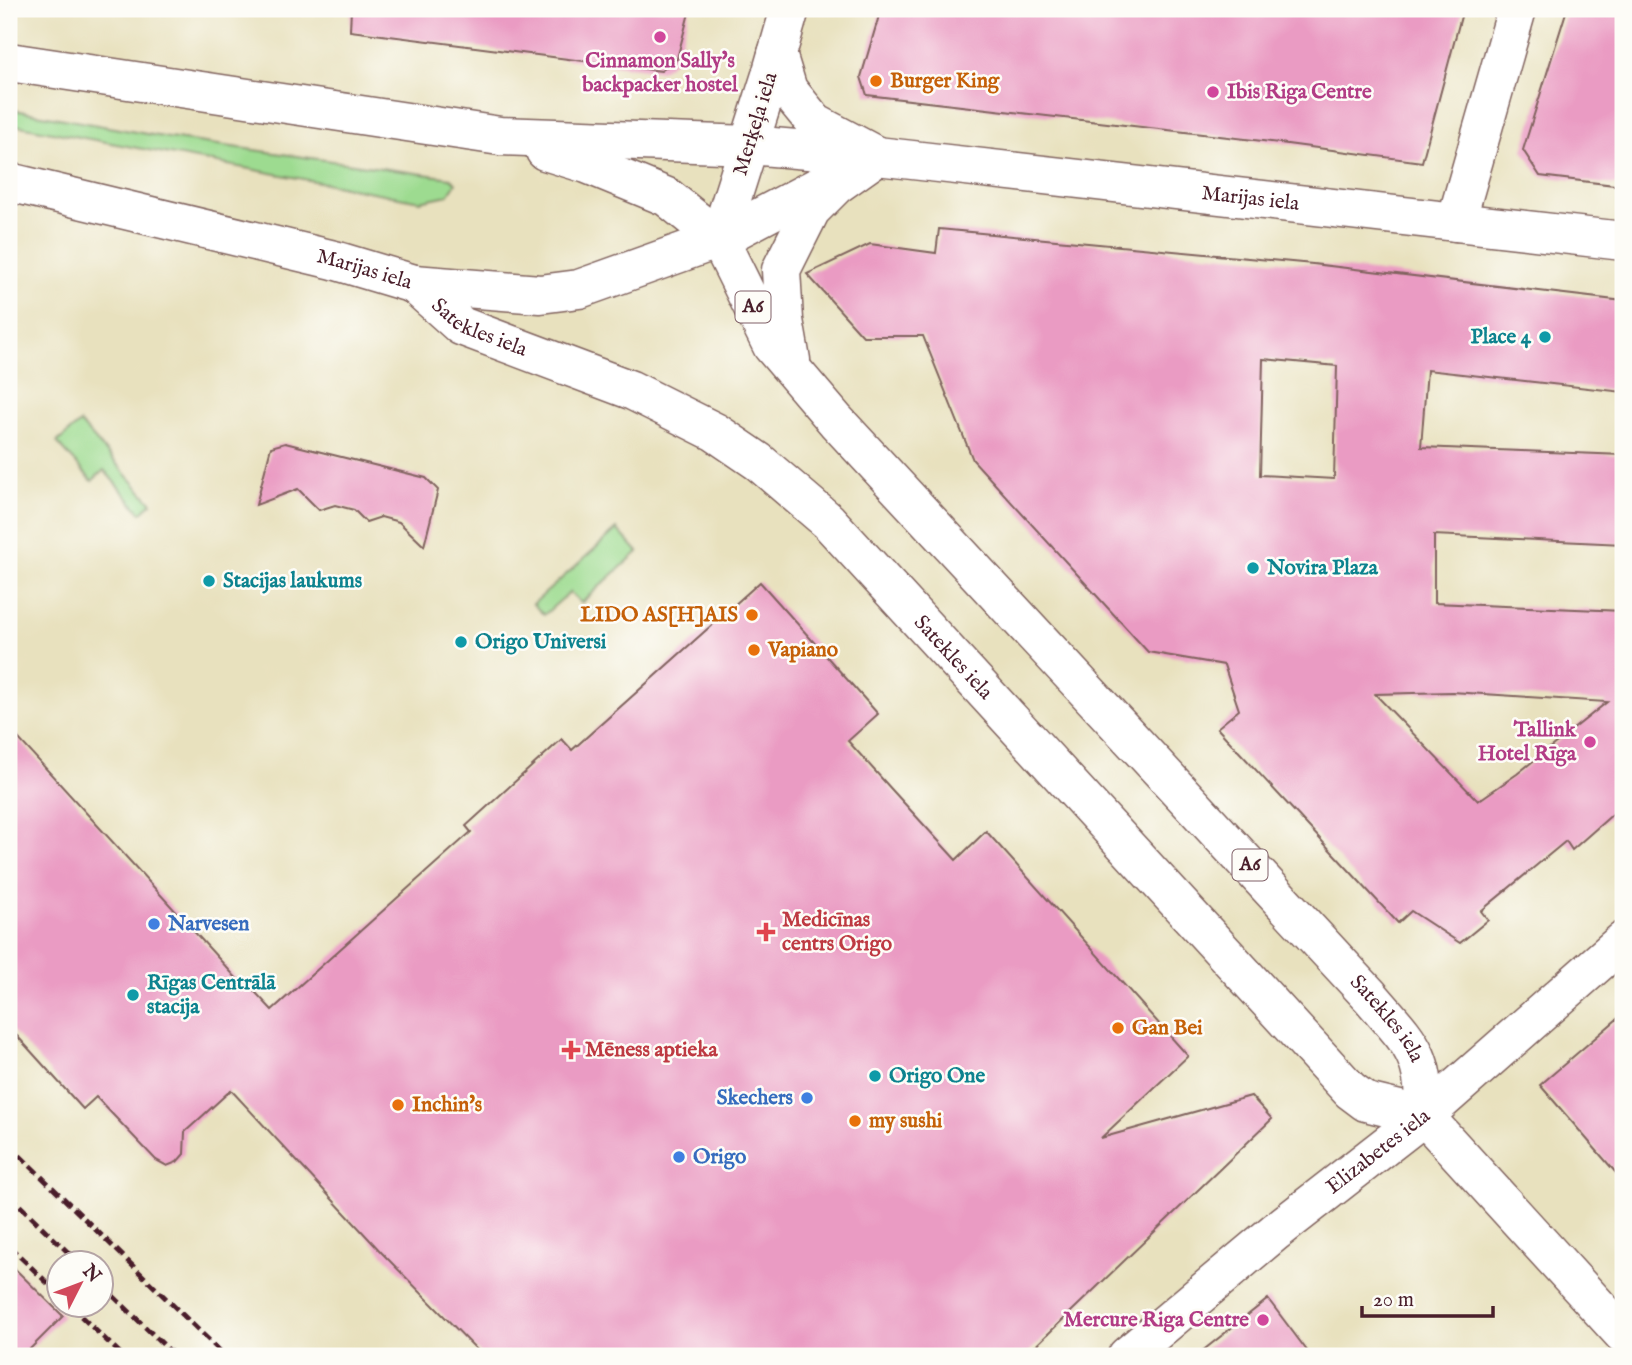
<svg xmlns="http://www.w3.org/2000/svg" width="1632" height="1365" viewBox="0 0 1632 1365" font-family="'IM FELL English',serif">
	<style>
		.green { fill: #9ddb90; stroke: #747d5e; stroke-width: 2 }
		.building { fill: #ea9bc3; fill-rule: evenodd }
		.lines { fill: none; stroke-linecap: round; stroke-linejoin: round }
		.minor-casing { stroke: #81635e; stroke-width: 41 }
		.primary-casing { stroke: #81635e; stroke-width: 41 }
		.trunk-casing { stroke: #81635e; stroke-width: 41 }
		.minor { stroke: #fff; stroke-width: 38 }
		.primary { stroke: #fff; stroke-width: 38 }
		.trunk { stroke: #fff; stroke-width: 38 }
		.rail { stroke: #4a1f2b; stroke-width: 5; stroke-dasharray: 10 5; stroke-linecap: butt }
		.hotel-dot { fill: #d1479c; stroke: #fdfcf7; stroke-width: 2.5 }
		.food-dot { fill: #e8710a; stroke: #fdfcf7; stroke-width: 2.5 }
		.culture-dot { fill: #0f9aa8; stroke: #fdfcf7; stroke-width: 2.5 }
		.shop-dot { fill: #3f7fe0; stroke: #fdfcf7; stroke-width: 2.5 }
		.health-dot { fill: #e0444e; stroke: #fdfcf7; stroke-width: 2.5 }
		.labels { text-anchor: middle; dominant-baseline: central; stroke-width: 5; stroke-linejoin: round; paint-order: stroke }
		.shield { fill: #fdfcf7; stroke: #806168; stroke-width: 2 }
		.shield-label { font-size: 19px; font-weight: bold; fill: #4a1f2b }
		.hotel-label { font-size: 21px; font-weight: bold; fill: #b23c85; stroke: #fdfcf7; text-anchor: end }
		.food-label { font-size: 21px; font-weight: bold; fill: #c56008; stroke: #fdfcf7; text-anchor: start }
		.street-label { font-size: 21px; fill: #4a1f2b; stroke: #fdfcf7 }
		.culture-label { font-size: 21px; font-weight: bold; fill: #0d838f; stroke: #fdfcf7; text-anchor: start }
		.health-label { font-size: 21px; font-weight: bold; fill: #be3a42; stroke: #fdfcf7; text-anchor: start }
		.shop-label { font-size: 21px; font-weight: bold; fill: #366cbe; stroke: #fdfcf7; text-anchor: start }
	</style>
	<rect width="100%" height="100%" fill="#fdfcf7"/>
	<filter id="ink" filterUnits="userSpaceOnUse"><feTurbulence type="fractalNoise" baseFrequency=".0143" numOctaves="2"/><feDisplacementMap in="SourceGraphic" scale="14" xChannelSelector="R" yChannelSelector="G"/><feConvolveMatrix kernelMatrix="1 2 1 2 8 2 1 2 1" color-interpolation-filters="sRGB"/></filter>
	<filter id="wash" filterUnits="userSpaceOnUse"><feTurbulence type="fractalNoise" baseFrequency=".00686" numOctaves="4" result="noise"/><feDisplacementMap in="SourceGraphic" scale="28" xChannelSelector="R" yChannelSelector="G"/><feGaussianBlur stdDeviation="1.57" result="paint"/><feColorMatrix in="noise" values="0 0 0 0 0 0 0 0 0 0 0 0 0 0 0 0 0 1.4 0 .05"/><feComposite in="paint" operator="in"/></filter>
	<g filter="url(#wash)">
		<rect width="100%" height="100%" fill="#e8e1be"/>
		<path class="green" d="M9,109L169,138L451,178L456,183L448,195L420,201L9,124Z
			M80,423L152,503L141,513L104,470L92,481L57,442Z
			M617,529L638,552L581,603L570,592L544,615L533,604Z"/>
		<g id="blocks">
			<path class="building" d="M351,9H690L677,59L661,71L350,31Z
				M881,9H1463L1422,162L1280,143L867,95L861,77Z
				M1567,9H1623V186L1540,176L1523,150Z
				M939,229L1313,264L1623,301V392L1427,370L1421,447L1623,455V544L1434,535V603L1623,611V805L1572,850L1566,841L1481,911L1488,920L1460,943L1411,911L1398,923L1217,728L1239,710L1224,665L1148,652L973,460L923,336H863L807,274L870,244L936,253ZM1263,359L1337,366L1334,479L1260,475ZM1452,692L1607,702L1517,774L1478,801L1375,694Z
				M285,443L426,478L438,490L424,546L399,522L381,517L366,522L354,510L335,505L319,510L298,489L256,505L271,447Z
				M760,582L878,714L848,741L893,791L956,860L986,831L1188,1056L1101,1138L1251,1096L1272,1119L1025,1356H483L382,1253L231,1090L185,1132L184,1154L177,1162L167,1166L156,1160L96,1097L83,1109L9,1027V728L239,981L242,978L272,1010L471,832L466,826L562,739L572,750Z
				M1623,1014V1181L1540,1085Z
				M9,1263L63,1316L23,1356H9Z
				M1268,1299L1311,1356H1196Z"/>
		</g>
	</g>
	<g filter="url(#ink)">
		<use href="#blocks" fill-opacity="0" stroke="#81635e" stroke-width="2"/>
		<g class="lines">
			<g class="minor-casing">
				<g id="minor">
					<path d="M1456,222L1517,9"/>
					<path id="s1" d="M1127,1356L1275,1232L1424,1116L1623,941"/>
				</g>
			</g>
			<g class="primary-casing">
				<g id="primary">
					<path id="s2" d="M9,62L500,136L750,145L877,156L1623,241"/>
					<path d="M545,151L587,164L667,197L719,239"/>
					<path id="s3" d="M9,182L334,260L414,284L540,294L579,289L719,239L840,175"/>
				</g>
			</g>
			<g class="trunk-casing">
				<g id="trunk">
					<path id="s4" d="M790,9L771,75L719,239L772,346L836,421L1370,996C1409,1042 1426,1052 1424,1116"/>
					<path d="M777,54L788,90L815,123L877,156L836,185L811,210L781,270L784,320L791,360"/>
					<path id="s5" d="M414,284L461,326L631,390L715,432L759,462L828,521L1350,1090L1366,1102L1424,1116L1623,1334"/>
				</g>
			</g>
			<use href="#minor" class="minor"/>
			<use href="#primary" class="primary"/>
			<use href="#trunk" class="trunk"/>
			<path class="rail" d="M9,1145L225,1356
				M9,1195L80,1264
				M9,1246L60,1295
				M102,1285L175,1356
				M70,1306L123,1356"/>
		</g>
	</g>
	<g class="hotel-dot">
		<circle cx="660" cy="37" r="7"/>
		<circle cx="1213" cy="92" r="7"/>
		<circle cx="1590" cy="742" r="7"/>
		<circle cx="1263" cy="1320" r="7"/>
	</g>
	<g class="food-dot">
		<circle cx="876" cy="81" r="7"/>
		<circle cx="752" cy="615" r="7"/>
		<circle cx="754" cy="650" r="7"/>
		<circle cx="1118" cy="1028" r="7"/>
		<circle cx="398" cy="1105" r="7"/>
		<circle cx="855" cy="1121" r="7"/>
	</g>
	<g class="culture-dot">
		<circle cx="1545" cy="337" r="7"/>
		<circle cx="1253" cy="568" r="7"/>
		<circle cx="209" cy="581" r="7"/>
		<circle cx="461" cy="642" r="7"/>
		<circle cx="133" cy="995" r="7"/>
		<circle cx="875" cy="1076" r="7"/>
	</g>
	<g class="shop-dot">
		<circle cx="154" cy="924" r="7"/>
		<circle cx="807" cy="1098" r="7"/>
		<circle cx="679" cy="1157" r="7"/>
	</g>
	<g class="health-dot">
		<path d="M762.5 921.5h7v7h7v7h-7v7h-7v-7h-7v-7h7z"/>
		<path d="M567.5 1039.5h7v7h7v7h-7v7h-7v-7h-7v-7h7z"/>
	</g>
	<g class="labels">
		<g class="shield">
			<rect x="735.5" y="291.5" width="35" height="31" rx="5"/>
			<rect x="1232.5" y="849.5" width="35" height="31" rx="5"/>
		</g>
		<g class="shield-label">
			<text x="753" y="307">A6</text>
			<text x="1250" y="865">A6</text>
		</g>
		<g class="hotel-label">
			<text x="660" y="61" text-anchor="middle">Cinnamon Sally's<tspan x="660" dy="24">backpacker hostel</tspan></text>
			<text x="1227" y="92" text-anchor="start">Ibis Riga Centre</text>
			<text x="1576" y="730">Tallink<tspan x="1576" dy="24">Hotel Rīga</tspan></text>
			<text x="1249" y="1320">Mercure Riga Centre</text>
		</g>
		<g class="food-label">
			<text x="890" y="81">Burger King</text>
			<text x="738" y="615" text-anchor="end">LIDO AS[H]AIS</text>
			<text x="768" y="650">Vapiano</text>
			<text x="1132" y="1028">Gan Bei</text>
			<text x="412" y="1105">Inchin's</text>
			<text x="869" y="1121">my sushi</text>
		</g>
		<g class="street-label">
			<text transform="translate(756 124) rotate(-73)">Merķeļa iela</text>
			<text stroke="none"><textPath href="#s2" startOffset="1250">Marijas iela</textPath></text>
			<text stroke="none"><textPath href="#s3" startOffset="366">Marijas iela</textPath></text>
			<text stroke="none"><textPath href="#s5" startOffset="80">Satekles iela</textPath></text>
			<text stroke="none"><textPath href="#s5" startOffset="668">Satekles iela</textPath></text>
			<text stroke="none"><textPath href="#s4" startOffset="1272">Satekles iela</textPath></text>
			<text stroke="none"><textPath href="#s1" startOffset="324">Elizabetes iela</textPath></text>
		</g>
		<g class="culture-label">
			<text x="1531" y="337" text-anchor="end">Place 4</text>
			<text x="1267" y="568">Novira Plaza</text>
			<text x="223" y="581">Stacijas laukums</text>
			<text x="475" y="642">Origo Universi</text>
			<text x="147" y="983">Rīgas Centrālā<tspan x="147" dy="24">stacija</tspan></text>
			<text x="889" y="1076">Origo One</text>
		</g>
		<g class="health-label">
			<text x="782" y="920">Medicīnas<tspan x="782" dy="24">centrs Origo</tspan></text>
			<text x="585" y="1050">Mēness aptieka</text>
		</g>
		<g class="shop-label">
			<text x="168" y="924">Narvesen</text>
			<text x="793" y="1098" text-anchor="end">Skechers</text>
			<text x="693" y="1157">Origo</text>
		</g>
	</g>
	<rect width="1632" height="1365" fill="none" stroke="#fdfcf7" stroke-width="35"/>
	<g transform="translate(80 1284) rotate(48)"><circle r="33" fill="#fdfcf7" stroke="#b5a4a5" stroke-width="2"/>
	<path d="M0-5L12 26L0 18L-12 26Z" fill="#d1495b"/>
	<text y="-10" font-size="19" font-weight="bold" text-anchor="middle" fill="#4a1f2b">N</text>
	</g>
	<path d="M1362 1306v10h131v-10" fill="none" stroke="#4a1f2b" stroke-width="3.5"/>
	<text x="1373" y="1306" font-size="21" fill="#4a1f2b" stroke="#fdfcf7" stroke-width="5" paint-order="stroke">20 m</text>
</svg>
